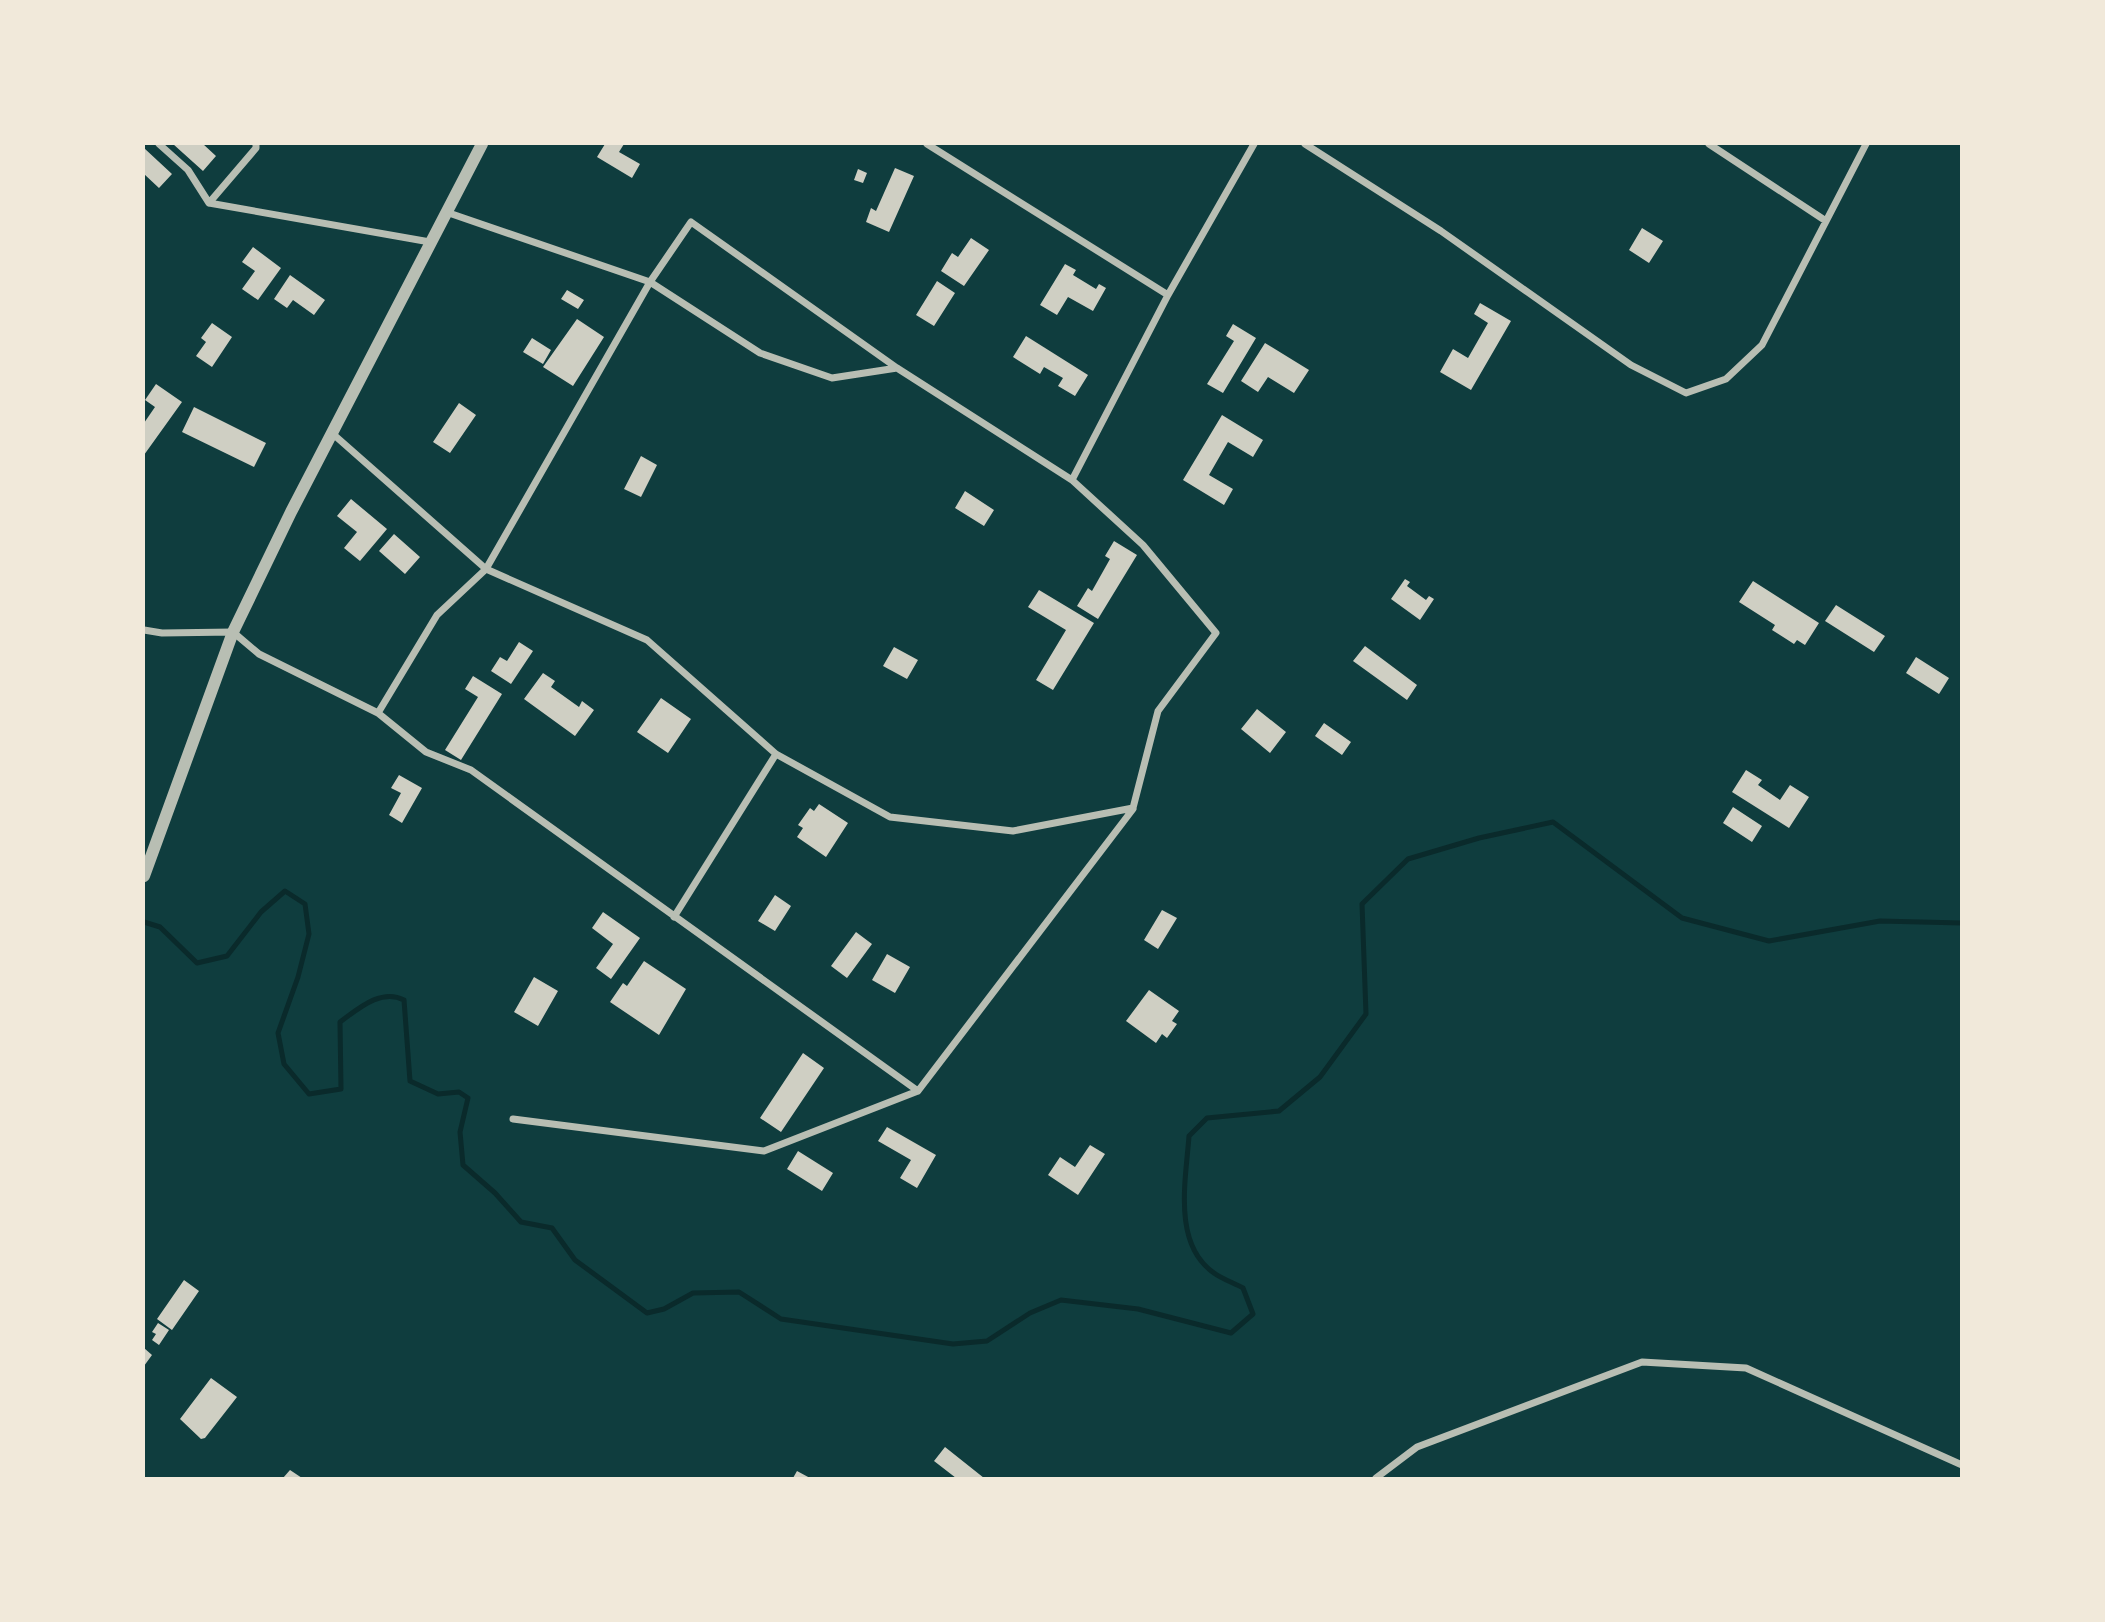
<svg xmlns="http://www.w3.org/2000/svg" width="2105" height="1622" viewBox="0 0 2105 1622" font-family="Montserrat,sans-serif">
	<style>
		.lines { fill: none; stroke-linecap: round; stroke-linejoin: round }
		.stream { stroke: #0a2a2b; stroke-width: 5 }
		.building { fill: #cfcfc3 }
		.minor { stroke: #b8beb3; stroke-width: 7 }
		.tertiary { stroke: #b8beb3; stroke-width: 12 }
	</style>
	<rect width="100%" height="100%" fill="#0f3d3e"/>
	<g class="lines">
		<path class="stream" d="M144,922L160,927L197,963L227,956L261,912L285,891L305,904L309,934L298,977L278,1033L284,1064L309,1094L341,1089L340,1022C358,1009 381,988 404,1000L410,1081L438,1094L459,1092L468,1098L460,1132L463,1165L495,1193L521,1222L552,1228L575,1260L647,1313L664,1309L693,1293L739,1292L781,1319L953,1344L987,1341L1030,1313L1061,1300L1138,1309L1231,1333L1253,1314L1243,1288C1234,1283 1222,1279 1214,1273C1172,1244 1186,1179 1189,1136L1207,1118L1279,1111L1320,1077L1366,1014L1362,904L1408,859L1479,838L1553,822L1682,918L1769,941L1880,921L1962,923"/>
	</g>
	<path class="building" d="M173,144H203L216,156L203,171Z
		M605,144H624L619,152L640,164L632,178L597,157Z
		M144,148L172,174L159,188L144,174Z
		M895,168L914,176L889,232L866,222L871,208L876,211Z
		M858,169L867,173L863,183L854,180Z
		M1642,228L1663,241L1649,263L1629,250Z
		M971,238L989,250L964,286L941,271L952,253L958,257Z
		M253,247L281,268L258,300L242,289L255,271L242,262Z
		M1065,264L1076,270L1073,275L1096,289L1099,284L1106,288L1093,311L1068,297L1057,315L1040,305Z
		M290,275L325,300L314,315L293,300L287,308L274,299Z
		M937,281L955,293L934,326L916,315Z
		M567,290L584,300L578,309L561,299Z
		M1480,303L1511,321L1471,390L1440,372L1453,349L1468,358L1488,323L1474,314Z
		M577,319L604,337L573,386L543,367Z
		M212,323L232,337L212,367L196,356L206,342L201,338Z
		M1233,324L1256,338L1223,393L1207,384L1234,341L1226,336Z
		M1026,336L1088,375L1075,396L1058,386L1063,378L1044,367L1040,374L1013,357Z
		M532,338L551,350L543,364L523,352Z
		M1265,343L1309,370L1294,393L1268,377L1258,392L1241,381Z
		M156,384L182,402L144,455V423L155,407L145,400Z
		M459,403L476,415L450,453L433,442Z
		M194,407L266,443L254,467L182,432Z
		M1222,415L1263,440L1253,457L1228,442L1209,475L1233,489L1224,505L1183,480Z
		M641,456L657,465L641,497L624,489Z
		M965,491L994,510L984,526L955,508Z
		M351,499L387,529L360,561L344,548L357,532L337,516Z
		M394,534L420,557L405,574L379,551Z
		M1114,541L1137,555L1098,619L1077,606L1088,588L1092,591L1110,559L1105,556Z
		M1405,579L1410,582L1407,586L1426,600L1429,596L1434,599L1420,620L1391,599Z
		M1753,581L1819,623L1805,645L1797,640L1794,644L1772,630L1775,625L1739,602Z
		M1039,590L1094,623L1053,690L1036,680L1066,630L1028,607Z
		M1836,605L1885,636L1874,652L1825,621Z
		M519,642L533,651L511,684L491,671L500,657L507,661Z
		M1365,646L1417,685L1407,700L1353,661Z
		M894,647L918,660L907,679L883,666Z
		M1916,657L1949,678L1939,694L1906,673Z
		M543,673L555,681L551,687L579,707L582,701L594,710L575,736L524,699Z
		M473,676L502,694L461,760L445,750L478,697L465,689Z
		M661,698L691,719L668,753L637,732Z
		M1257,709L1286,732L1270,753L1241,729Z
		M1324,723L1351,742L1342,755L1315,736Z
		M1746,770L1762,780L1758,785L1780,800L1790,785L1809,797L1789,828L1732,792Z
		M399,775L422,788L402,823L389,815L401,793L391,788Z
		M819,804L848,823L826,857L797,837L803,828L798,825L810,808L814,811Z
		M1733,807L1762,826L1752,842L1723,823Z
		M775,895L791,906L775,931L758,921Z
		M1162,910L1177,918L1158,949L1144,940Z
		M603,912L640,938L611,979L596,968L613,944L592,928Z
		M856,932L872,944L847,978L831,966Z
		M887,954L910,967L895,993L872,980Z
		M644,961L686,989L659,1035L610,1002L623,983L627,986Z
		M534,977L558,991L538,1026L514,1012Z
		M1149,990L1179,1011L1172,1021L1177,1024L1167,1038L1162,1034L1156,1043L1126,1021Z
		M803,1053L824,1068L781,1132L760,1118Z
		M887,1127L936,1155L917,1188L900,1178L911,1160L878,1141Z
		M1090,1145L1105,1154L1078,1195L1048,1175L1060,1157L1075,1167Z
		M798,1151L833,1173L822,1191L787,1169Z
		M184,1280L199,1291L172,1330L157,1319Z
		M158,1323L169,1330L159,1345L152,1340L156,1334L152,1332Z
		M144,1348L152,1355L144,1366Z
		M211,1378L237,1397L205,1438L201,1439L180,1419Z
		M945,1447L984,1478H956L934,1461Z
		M290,1470L302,1478H283Z
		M797,1471L810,1478H793Z"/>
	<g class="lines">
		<path class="minor" d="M159,144L188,170L209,203L430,242
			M927,144L1168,295
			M1305,144L1441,231L1631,365L1686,393L1726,379L1762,345L1866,144
			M1709,144L1826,221
			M209,203L256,148V144
			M446,212L650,282L691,222L897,368L1072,480
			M333,434L486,569L647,640L776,754L890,817L1013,831L1133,808L1158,711L1216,633L1143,545L1072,480L1168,295L1254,144
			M144,630L162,633L233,632L259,654L378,713L426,752L471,770L918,1091
			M378,713L437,615L486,569L650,282L760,353L832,378L897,368
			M674,917L776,754
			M513,1119L764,1151L918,1091L1133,809
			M1376,1478L1417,1447L1642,1362L1746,1368L1962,1465"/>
		<path class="tertiary" d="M144,876L233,632L291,512L482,144"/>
	</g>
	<rect width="2105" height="1622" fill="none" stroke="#f1e9da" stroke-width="290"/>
</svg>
